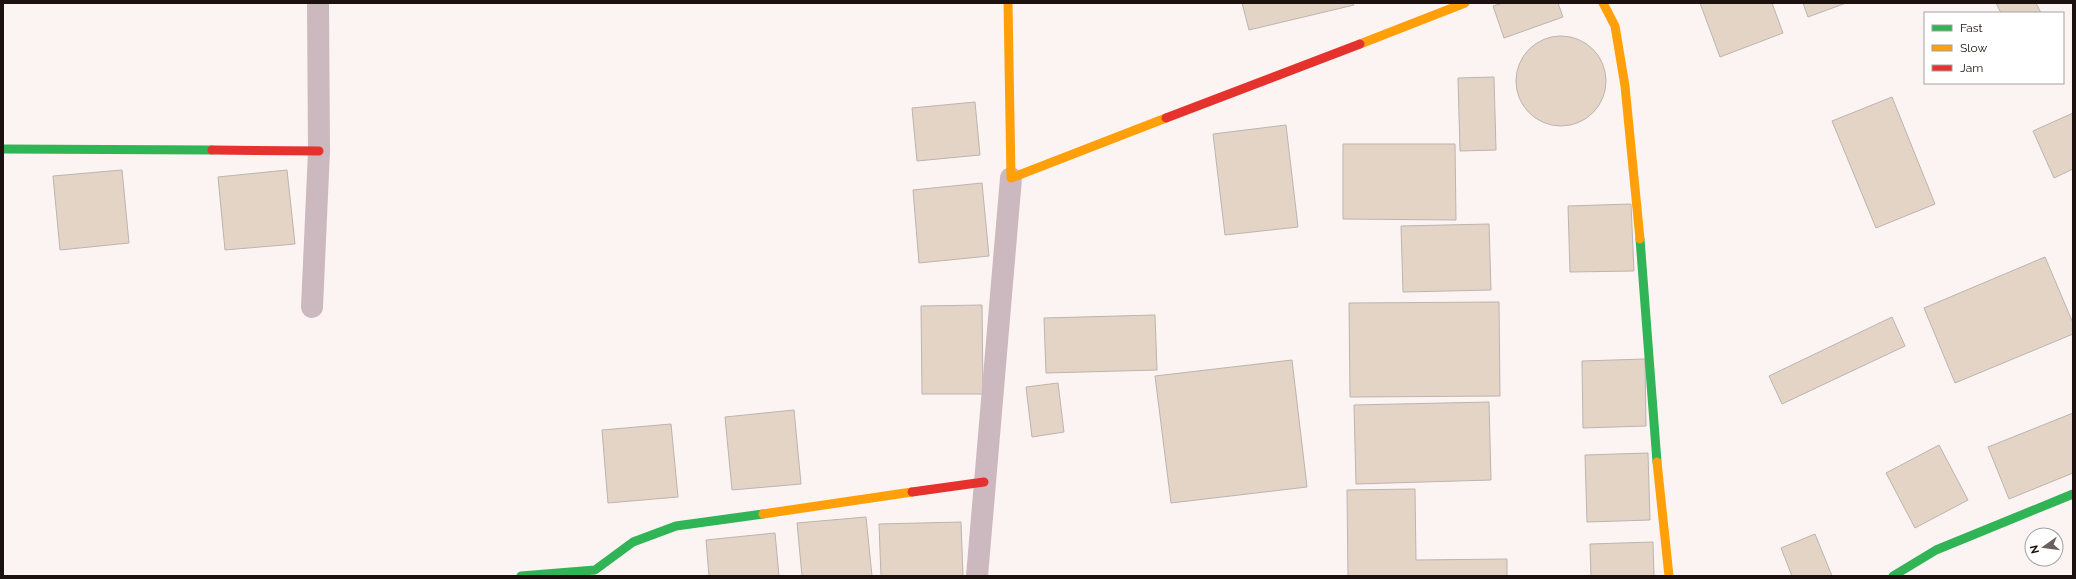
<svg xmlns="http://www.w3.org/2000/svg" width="2076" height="579" viewBox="0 0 2076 579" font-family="Raleway,sans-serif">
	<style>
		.building { fill: #e4d4c6; stroke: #bcb4af }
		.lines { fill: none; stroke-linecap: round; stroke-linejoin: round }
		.street { stroke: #ccb9c0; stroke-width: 22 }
		.fast { stroke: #30b455; stroke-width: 9 }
		.slow { stroke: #ff9f0a; stroke-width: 9 }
		.jam { stroke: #e5322d; stroke-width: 9 }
	</style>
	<rect width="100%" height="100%" fill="#fcf4f2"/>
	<path class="building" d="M1242,3H1353L1354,5L1249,30Z
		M1503,3H1558L1563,17L1504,38L1493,6Z
		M1700,3H1772L1783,33L1720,57Z
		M1803,3H1846L1808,17Z
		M1996,3H2036L2041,13H2001Z
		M1516 81a45 45 0 1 1 90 0a45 45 0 1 1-90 0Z
		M1494,77L1496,150L1460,151L1458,78Z
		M1892,97L1935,204L1876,228L1832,121Z
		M975,102L980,155L917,161L912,108Z
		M2073,113V169L2054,178L2033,131Z
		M1286,125L1298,227L1225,235L1213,134Z
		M1343,144H1455L1456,220L1343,219Z
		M122,170L129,243L60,250L53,176Z
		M287,170L295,244L225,250L218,177Z
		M982,183L989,256L919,263L913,190Z
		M1631,204L1634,271L1570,272L1568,206Z
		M1489,224L1491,290L1403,292L1401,226Z
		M2045,257L2073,323V334L1955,383L1924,308Z
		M1499,302L1500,396L1350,397L1349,303Z
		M982,305L983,394H922L921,306Z
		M1155,315L1157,370L1046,373L1044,318Z
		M1892,317L1905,346L1782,404L1769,376Z
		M1645,359L1646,426L1583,428L1582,361Z
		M1292,360L1307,487L1171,503L1155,376Z
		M1058,383L1064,432L1032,437L1026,387Z
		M1489,402L1491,480L1356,484L1354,405Z
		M794,410L801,484L732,490L725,417Z
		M2073,413V473L2009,499L1988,447Z
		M671,424L678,497L608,503L602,430Z
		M1939,445L1968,500L1915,528L1886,473Z
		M1648,453L1650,520L1587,522L1585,455Z
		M1415,489L1416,560L1507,559V576H1348L1347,490Z
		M866,517L872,576H802L797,523Z
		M961,522L963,576H881L879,524Z
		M775,533L779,576H709L706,540Z
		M1815,534L1832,576H1792L1781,548Z
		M1653,542L1654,576H1591L1590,544Z"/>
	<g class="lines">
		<path class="street" d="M312,307L319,151L318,3
			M977,576L1011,178"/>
		<path class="fast" d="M3,149L212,150
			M1640,239L1657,462
			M521,576L595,570L633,542L676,526L763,514
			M1893,576L1936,550L2073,494"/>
		<path class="slow" d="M1008,3L1011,178L1166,118
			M1603,3L1615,26L1625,86L1640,239
			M1360,44L1465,3
			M1657,462L1669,576
			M763,514L912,492"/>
		<path class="jam" d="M1166,118L1360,44
			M212,150L319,151
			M912,492L984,482"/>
	</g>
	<rect width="2076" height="579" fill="none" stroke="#1c110f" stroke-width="8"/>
	<rect x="1924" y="12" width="140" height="72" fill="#ffffff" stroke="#a4a09f"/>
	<rect x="1932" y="25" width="20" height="6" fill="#30b455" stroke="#a4a09f"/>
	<text x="1960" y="32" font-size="12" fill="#1c110f">Fast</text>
	<rect x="1932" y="45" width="20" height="6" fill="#ff9f0a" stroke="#a4a09f"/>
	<text x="1960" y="52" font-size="12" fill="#1c110f">Slow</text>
	<rect x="1932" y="65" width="20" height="6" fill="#e5322d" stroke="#a4a09f"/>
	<text x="1960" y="72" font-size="12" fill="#1c110f">Jam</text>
	<g transform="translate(2044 547) rotate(256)"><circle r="19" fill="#ffffff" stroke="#a4a09f"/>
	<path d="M0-3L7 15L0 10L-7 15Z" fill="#6a605e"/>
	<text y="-6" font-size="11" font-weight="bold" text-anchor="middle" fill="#1c110f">N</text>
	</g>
</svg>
